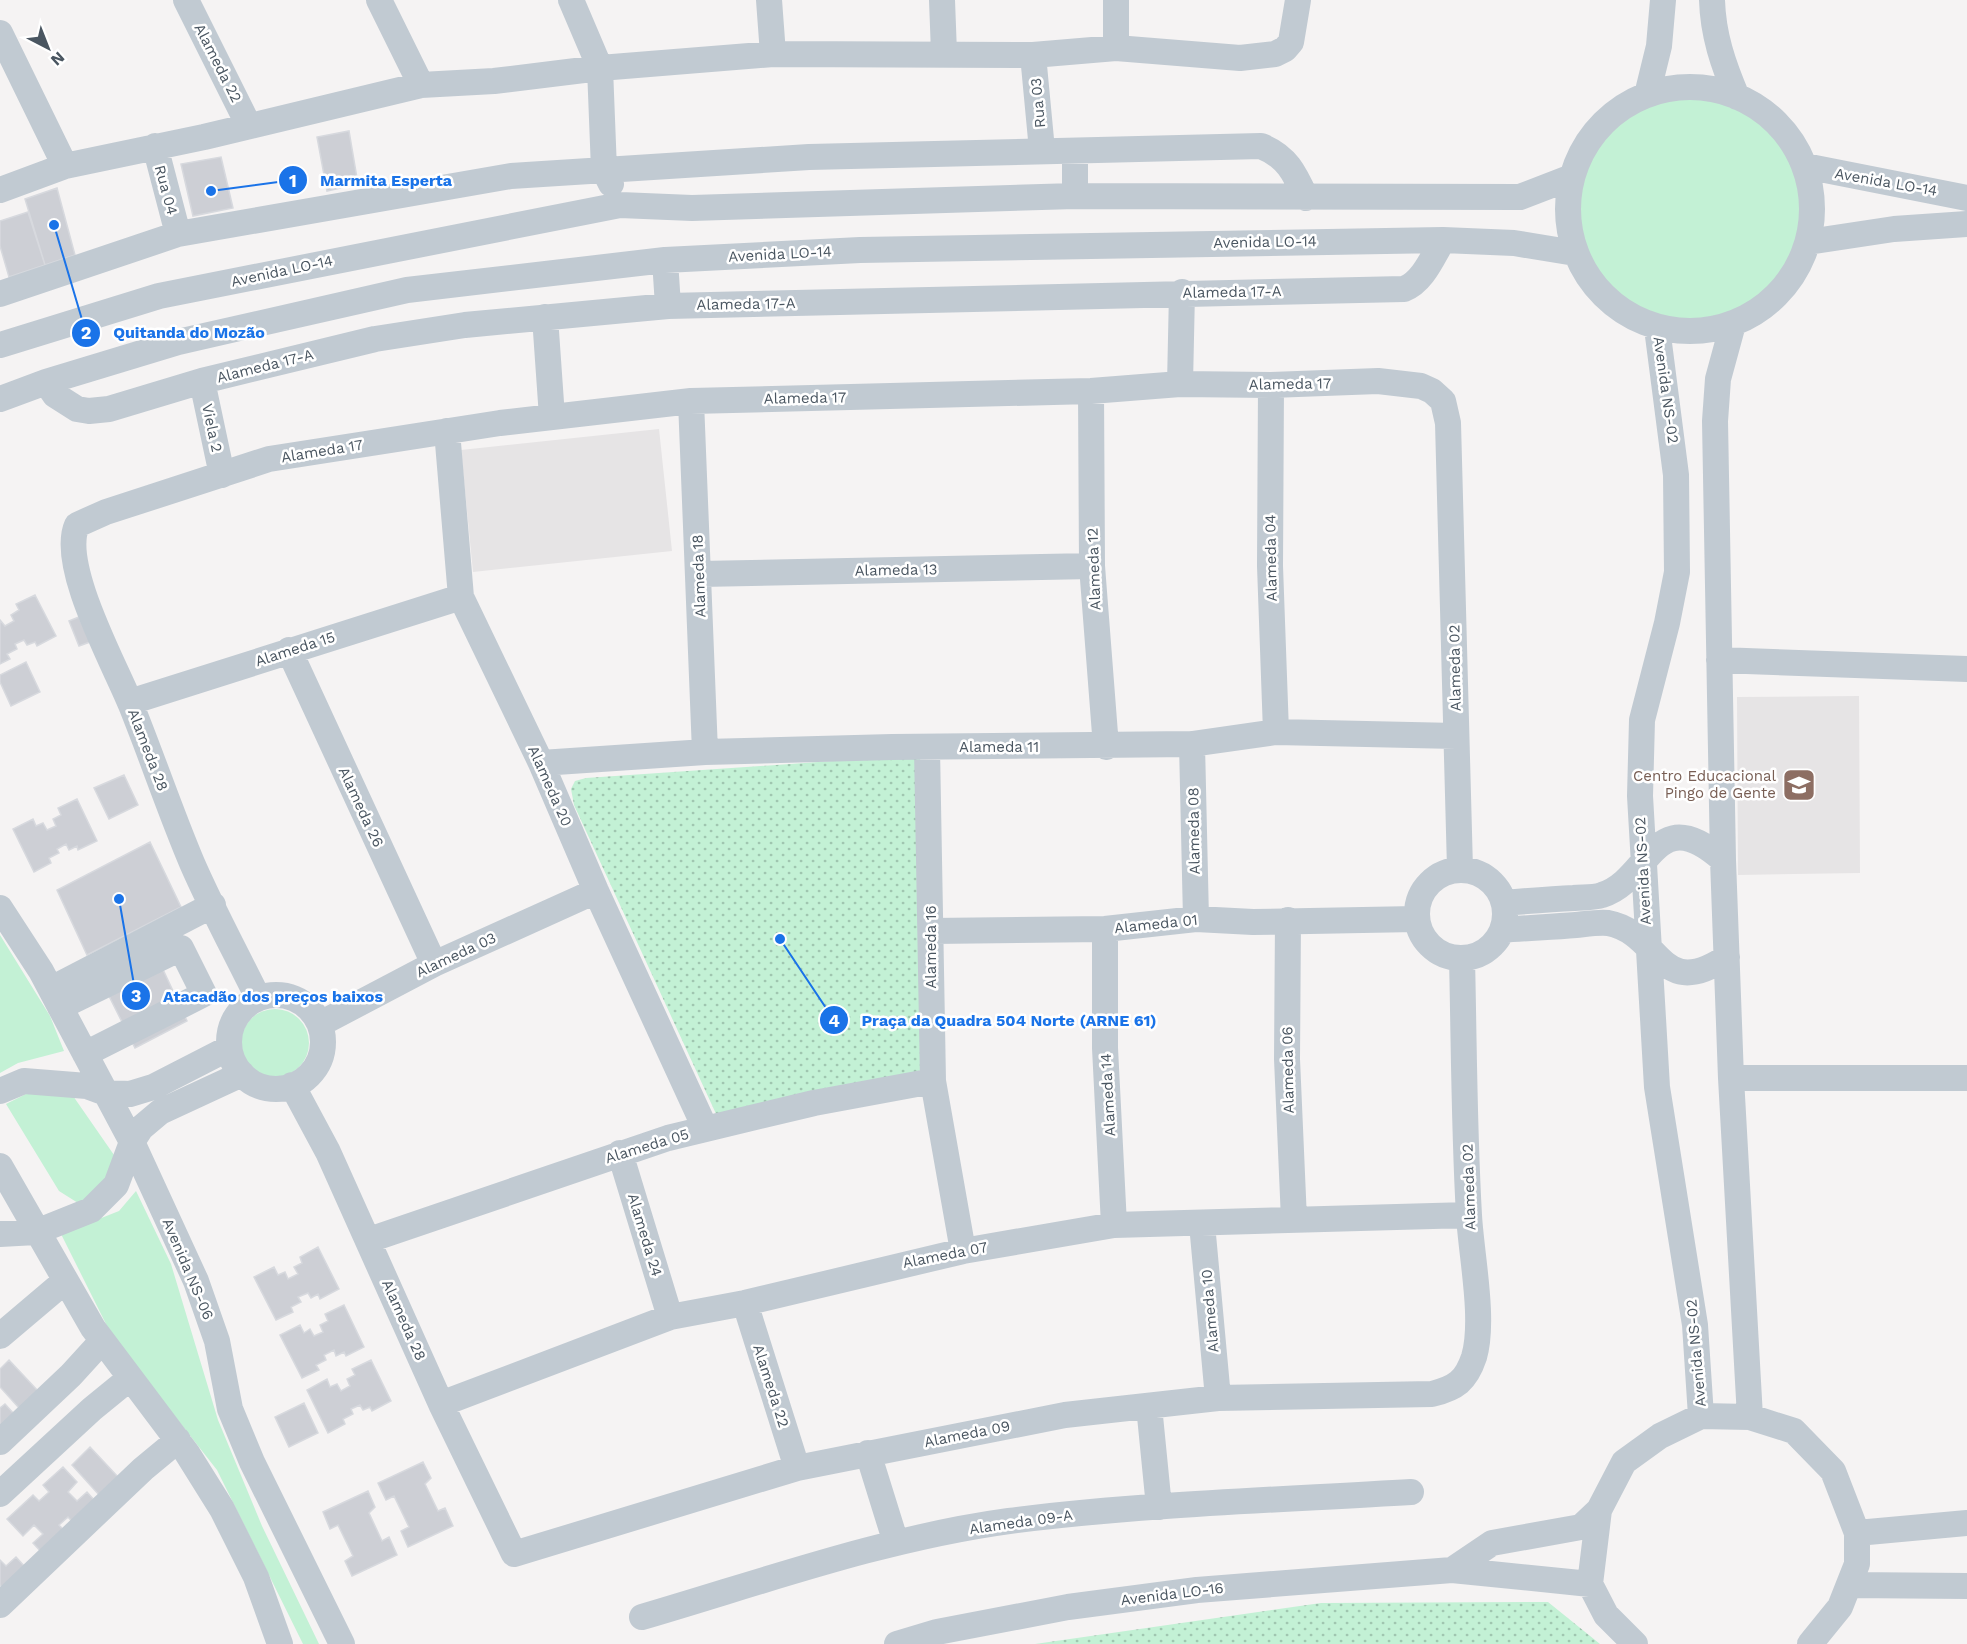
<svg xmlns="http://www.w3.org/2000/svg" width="1967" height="1644" viewBox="0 0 1967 1644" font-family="'Work Sans',sans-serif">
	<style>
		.education { fill: #e6e4e5 }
		.grass { fill: #c3f1d5 }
		.park { fill: url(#park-dots) }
		.building { fill: #cdcfd5; stroke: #d7d9de; stroke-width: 1.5 }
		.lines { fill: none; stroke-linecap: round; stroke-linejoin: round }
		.minor { stroke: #c1cad2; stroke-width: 26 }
		.labels { text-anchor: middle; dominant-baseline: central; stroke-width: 5; stroke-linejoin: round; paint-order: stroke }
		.street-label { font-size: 15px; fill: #4a5661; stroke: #fff }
		.education-label { font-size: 15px; fill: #785e54; stroke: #fff; text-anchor: end }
		.leader { fill: none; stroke: #1a73e8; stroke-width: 2 }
		.callout-dot { fill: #1a73e8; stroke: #fff; stroke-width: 2 }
		.mark-label { font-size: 18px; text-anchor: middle; font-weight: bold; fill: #fff }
		.callout-label { font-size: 16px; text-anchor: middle; font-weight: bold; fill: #1a73e8; stroke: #fff; stroke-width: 5; stroke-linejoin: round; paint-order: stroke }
	</style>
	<defs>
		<pattern id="park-dots" width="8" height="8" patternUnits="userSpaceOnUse" patternTransform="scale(1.5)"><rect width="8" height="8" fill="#c3f1d5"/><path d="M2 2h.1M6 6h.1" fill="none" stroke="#a0c6b0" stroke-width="1.8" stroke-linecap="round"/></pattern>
	</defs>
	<rect width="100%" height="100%" fill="#f5f3f3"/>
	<path class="education" d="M659,429L672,551L473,572L461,450Z
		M1859,696L1860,873L1738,875L1737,697Z"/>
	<path class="grass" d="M1579 209a111 111 0 1 1 222 0a111 111 0 1 1-222 0Z
		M0,935L50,1016L64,1051L18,1063L0,1073Z
		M241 1043a34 34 0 1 1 68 0a34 34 0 1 1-68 0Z
		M32,1091L71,1093L114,1155L105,1187L78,1203L59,1191L6,1104Z
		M136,1191L171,1264L218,1420L262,1526L319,1644H303L217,1470L112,1336L61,1234L119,1211Z"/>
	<path class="park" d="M920,755L927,1073L717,1116L574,805L571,789L575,781L586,778Z
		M1548,1602L1600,1644H1035L1321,1603Z"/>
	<path class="building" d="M349,131L358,184L327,191L317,137Z
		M221,157L233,208L193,216L181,164Z
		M57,188L75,255L45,265L25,199Z
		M28,212L45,265L9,277L0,246V221Z
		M35,595L56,636L37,646L35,642L27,645L24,640L15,644L17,649L7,654L10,659L0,664V620L5,626L14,621L11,615L19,610L16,604Z
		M79,617L90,642L79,646L69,621Z
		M26,662L40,692L11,706L0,682V675Z
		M124,775L138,805L109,819L94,788Z
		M77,799L97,841L78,850L77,846L69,850L66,844L57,849L59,853L49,858L51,863L34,872L13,829L33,819L36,826L43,823L47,830L56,826L53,819L61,815L58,808Z
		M150,842L181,907L87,955L57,890Z
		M160,963L187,1021L135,1048L106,990Z
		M318,1247L339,1289L320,1299L318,1294L311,1298L308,1293L298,1297L301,1302L291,1307L293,1312L276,1320L254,1277L274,1267L278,1275L285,1272L288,1279L298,1274L294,1267L302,1263L300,1257Z
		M344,1305L364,1347L346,1356L344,1352L336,1356L334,1350L324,1355L326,1360L316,1365L319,1370L302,1378L280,1335L300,1325L304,1333L310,1329L314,1336L323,1332L320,1325L328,1321L325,1314Z
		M9,1360L38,1391L19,1408L0,1387V1369Z
		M371,1360L391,1401L372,1411L370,1407L363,1410L360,1405L351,1409L353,1414L343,1419L345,1424L328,1433L307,1390L327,1379L330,1387L337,1384L341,1391L350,1386L347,1379L355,1375L352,1369Z
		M304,1403L318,1433L289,1447L275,1417Z
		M5,1404L15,1415L0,1437V1408Z
		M90,1447L119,1478L100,1496L72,1465Z
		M423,1462L431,1478L425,1484L438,1511L445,1508L453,1526L408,1547L401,1531L409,1527L394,1496L386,1500L378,1483Z
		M63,1467L77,1482L68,1492L77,1501L87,1492L97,1503L79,1529L68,1517L59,1525L70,1537L44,1555L33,1543L43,1534L34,1525L23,1536L7,1519L33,1495L39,1501L49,1492L43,1485Z
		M368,1491L375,1507L369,1513L382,1541L389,1537L397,1555L352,1576L345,1561L353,1556L338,1525L330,1529L323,1512Z
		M16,1557L26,1568L8,1593L0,1585V1560L6,1566Z"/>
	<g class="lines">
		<path class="minor" d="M186,0L249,126
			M379,0L421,85
			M571,0L600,68L604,170L611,184
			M769,0L773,54
			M942,0L944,53
			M1116,0V48
			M1712,0C1713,35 1723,64 1737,97
			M0,33L65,166
			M1033,55L1042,150
			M1568 209a122 122 0 1 1 244 0a122 122 0 1 1-244 0Z
			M1647,95L1659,46L1663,0
			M155,146L178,234
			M1805,166L1967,198
			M0,190L65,166L204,137L421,85L494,81L600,68L773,54L1033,55L1116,48L1240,58L1275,54L1285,49L1291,42L1298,0
			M1075,196V152
			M1808,242L1894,229L1967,224
			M665,260L668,306
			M0,294L178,234L511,176L809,157L1261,146C1287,156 1295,174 1306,198
			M545,317L552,417
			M1733,324L1718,379L1715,421L1723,860L1731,1078L1750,1417
			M1657,328L1676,475L1677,572L1667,623L1642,720L1640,796L1657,1087L1695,1325L1701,1416
			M0,345L159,296L620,205L692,208L1075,196L1520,197L1572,177
			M202,381L222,475
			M46,382L55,395L77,409L89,411L109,409L202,381L375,339L465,325L668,306L1404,289C1423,282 1433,256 1443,240
			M1180,384L1182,292
			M1271,385L1270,566L1276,732
			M1091,391L1092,566L1106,747
			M0,399L46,382L178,342L407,290L665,260L860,250L1443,240L1514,243L1575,253
			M691,401L705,752
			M447,431L461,597L541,763L596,891L705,1128
			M700,574L1092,566
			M289,650L434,964
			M1719,660L1967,669
			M130,702L461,597
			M1192,744L1196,919
			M927,748L933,1081L963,1251
			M541,763L705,752L892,747L1192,744L1276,732L1456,736
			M1417 914a44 44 0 1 1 88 0a44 44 0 1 1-88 0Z
			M1504,903C1527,901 1550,899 1574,898C1582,897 1593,898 1602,895C1651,880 1654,799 1723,860
			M0,908L41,971L132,1142L196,1281L217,1341L230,1409L252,1462L342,1644
			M1288,920L1287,1059L1294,1220
			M1105,929V1048L1114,1225
			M1502,930C1527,928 1551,927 1576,925C1586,924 1599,922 1608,923C1662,933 1658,1003 1727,957
			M932,931L1105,929L1196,919L1253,922L1416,919
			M51,989L213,905
			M229 1042a47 47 0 1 1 94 0a47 47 0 1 1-94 0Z
			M258,998C236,953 212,909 192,863C170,811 152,757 131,705C115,665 59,565 77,525L106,512L269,459L500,423L691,401L1091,391L1180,384L1271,385L1378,381L1421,386L1432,391L1443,401L1448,423L1460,869
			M60,1007L181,948L204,994L85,1054
			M320,1024L434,964L596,891
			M1731,1078H1967
			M292,1085L328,1152L441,1404L514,1554L797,1468L1065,1415L1218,1398L1432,1394C1456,1388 1466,1381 1474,1357C1485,1320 1471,1254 1469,1215C1464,1130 1464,1044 1462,958
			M0,1091L24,1081L87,1086L106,1093L130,1094L153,1087L229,1048
			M620,1153L670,1317
			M0,1166L93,1328L187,1453L222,1509L256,1577L280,1644
			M1202,1224L1218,1398
			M0,1234L36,1232L91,1210L116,1185L132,1142L141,1128L160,1112L242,1074
			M369,1240L668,1138L814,1103L933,1081
			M745,1303L797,1468
			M0,1336L65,1281
			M441,1404L670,1317L745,1303L963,1251L1114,1225L1469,1215
			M1149,1406L1159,1507
			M0,1442L71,1375L102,1341
			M868,1453L896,1543
			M0,1494L92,1409L130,1378
			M1857,1533L1967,1523
			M1452,1570L1492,1543L1581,1527L1599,1510
			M1849,1585L1967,1586
			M0,1605L143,1469L178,1440
			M642,1617C762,1582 884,1538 1009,1521C1142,1504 1277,1500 1411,1492
			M897,1644L937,1632L1068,1607L1197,1590L1452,1570L1590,1584
			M1635,1644L1606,1615L1590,1584L1599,1510L1624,1462L1660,1436L1701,1416L1750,1417L1794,1431L1833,1471L1857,1533V1564L1840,1607L1810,1644"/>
	</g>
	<defs>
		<g id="school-square" transform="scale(1.725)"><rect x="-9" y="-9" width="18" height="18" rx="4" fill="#8d6e63" stroke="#fff"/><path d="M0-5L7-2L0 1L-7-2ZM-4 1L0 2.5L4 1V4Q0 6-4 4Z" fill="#fff"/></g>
	</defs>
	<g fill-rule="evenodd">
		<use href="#school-square" x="1799" y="785"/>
	</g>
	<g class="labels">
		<g class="street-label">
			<text transform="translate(218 63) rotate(63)">Alameda 22</text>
			<text transform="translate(1038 103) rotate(-95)">Rua 03</text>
			<text transform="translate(1886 182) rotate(10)">Avenida LO-14</text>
			<text transform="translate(166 190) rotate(75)">Rua 04</text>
			<text transform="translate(1265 242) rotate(-1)">Avenida LO-14</text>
			<text transform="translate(780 254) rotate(-3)">Avenida LO-14</text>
			<text transform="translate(282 271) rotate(-12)">Avenida LO-14</text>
			<text transform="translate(1232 292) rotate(-1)">Alameda 17-A</text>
			<text transform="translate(746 304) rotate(-1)">Alameda 17-A</text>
			<text transform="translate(265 366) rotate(-14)">Alameda 17-A</text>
			<text transform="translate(1290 384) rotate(-1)">Alameda 17</text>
			<text transform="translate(1666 390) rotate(82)">Avenida NS-02</text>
			<text transform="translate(805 398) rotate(-1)">Alameda 17</text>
			<text transform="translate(212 428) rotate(78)">Viela 2</text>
			<text transform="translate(322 451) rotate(-9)">Alameda 17</text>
			<text transform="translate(1271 558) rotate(-91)">Alameda 04</text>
			<text transform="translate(1094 569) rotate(-92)">Alameda 12</text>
			<text transform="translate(896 570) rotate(-1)">Alameda 13</text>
			<text transform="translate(699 576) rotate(-92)">Alameda 18</text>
			<text transform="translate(295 649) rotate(-18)">Alameda 15</text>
			<text transform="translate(1455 668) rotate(-91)">Alameda 02</text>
			<text x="999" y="747">Alameda 11</text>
			<text transform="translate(148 750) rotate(69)">Alameda 28</text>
			<text transform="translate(550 786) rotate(66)">Alameda 20</text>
			<text transform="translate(361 807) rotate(65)">Alameda 26</text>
			<text transform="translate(1194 831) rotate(-91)">Alameda 08</text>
			<text transform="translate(1643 871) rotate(-93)">Avenida NS-02</text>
			<text transform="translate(1156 924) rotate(-6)">Alameda 01</text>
			<text transform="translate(931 947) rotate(-90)">Alameda 16</text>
			<text transform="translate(456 955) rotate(-25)">Alameda 03</text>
			<text transform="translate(1288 1070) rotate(-91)">Alameda 06</text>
			<text transform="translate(1108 1095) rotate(-93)">Alameda 14</text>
			<text transform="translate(647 1146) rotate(-17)">Alameda 05</text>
			<text transform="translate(1469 1187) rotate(-92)">Alameda 02</text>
			<text transform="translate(645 1235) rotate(73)">Alameda 24</text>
			<text transform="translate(945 1255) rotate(-11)">Alameda 07</text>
			<text transform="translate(188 1269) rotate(67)">Avenida NS-06</text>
			<text transform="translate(1210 1311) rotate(-95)">Alameda 10</text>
			<text transform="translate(404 1320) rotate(66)">Alameda 28</text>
			<text transform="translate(1696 1353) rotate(-95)">Avenida NS-02</text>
			<text transform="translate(771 1386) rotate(72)">Alameda 22</text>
			<text transform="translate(967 1434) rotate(-11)">Alameda 09</text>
			<text transform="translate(1021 1522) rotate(-8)">Alameda 09-A</text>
			<text transform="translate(1172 1594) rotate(-7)">Avenida LO-16</text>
		</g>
		<g class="education-label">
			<text x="1776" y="776">Centro Educacional<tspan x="1776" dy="17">Pingo de Gente</tspan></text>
		</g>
	</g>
	<path class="leader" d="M211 191L293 180M54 225L86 333M119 899L136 996M780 939L834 1020"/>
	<g class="callout-dot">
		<circle cx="211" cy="191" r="6"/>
		<circle cx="54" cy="225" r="6"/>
		<circle cx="119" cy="899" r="6"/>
		<circle cx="780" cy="939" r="6"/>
		<circle cx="293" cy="180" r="15"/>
		<circle cx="86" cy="333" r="15"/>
		<circle cx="136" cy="996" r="15"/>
		<circle cx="834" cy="1020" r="15"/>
	</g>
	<g class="mark-label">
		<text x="293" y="187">1</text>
		<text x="86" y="339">2</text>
		<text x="136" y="1002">3</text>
		<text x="834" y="1027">4</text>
	</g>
	<g class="callout-label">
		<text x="386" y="186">Marmita Esperta</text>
		<text x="189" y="338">Quitanda do Mozão</text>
		<text x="273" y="1002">Atacadão dos preços baixos</text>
		<text x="1009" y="1026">Praça da Quadra 504 Norte (ARNE 61)</text>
	</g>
	<g transform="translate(48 48) rotate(138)" stroke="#ffffff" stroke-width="4.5" paint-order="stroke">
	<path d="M0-4.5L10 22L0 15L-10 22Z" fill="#4a5661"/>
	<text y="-9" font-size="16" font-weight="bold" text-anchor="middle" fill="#4a5661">N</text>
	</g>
</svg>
